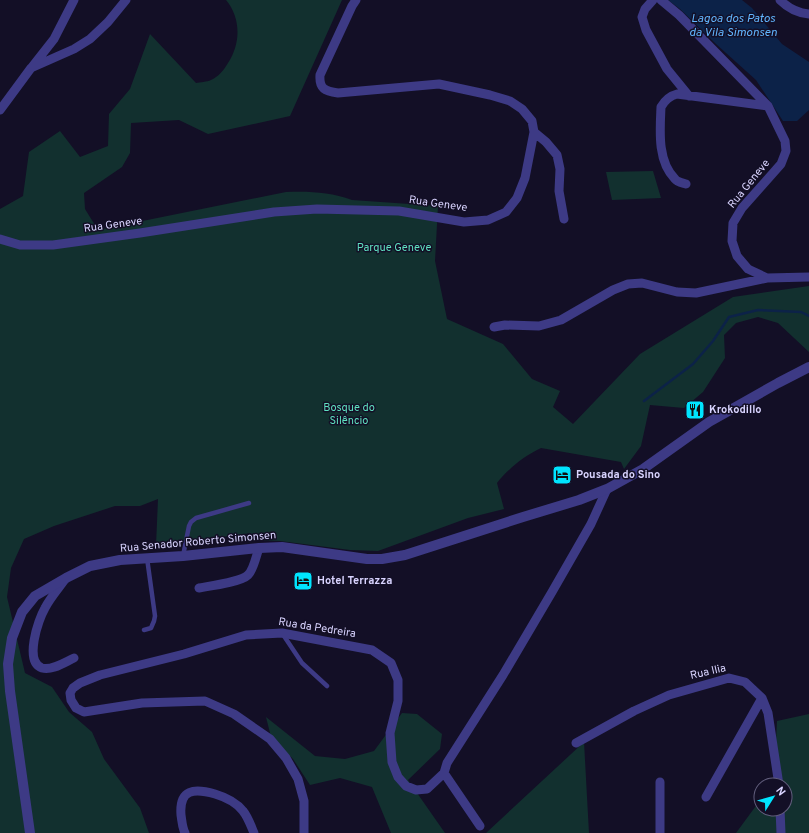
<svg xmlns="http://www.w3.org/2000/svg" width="809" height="833" viewBox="0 0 809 833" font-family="Overpass,sans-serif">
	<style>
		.green { fill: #12302f }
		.water { fill: #0c2248 }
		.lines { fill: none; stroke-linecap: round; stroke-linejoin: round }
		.stream { stroke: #0c2248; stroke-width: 2.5 }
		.service { stroke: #3d3a85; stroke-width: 4.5 }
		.minor { stroke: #3d3a85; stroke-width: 9 }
		.tertiary { stroke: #3d3a85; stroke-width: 10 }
		.labels { text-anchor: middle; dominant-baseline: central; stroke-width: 3; stroke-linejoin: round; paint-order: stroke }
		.street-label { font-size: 11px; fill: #d9d4ff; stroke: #130f26 }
		.park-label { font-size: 11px; fill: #5fe0c0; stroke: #130f26 }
		.poi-label { font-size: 11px; font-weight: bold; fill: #d9d4ff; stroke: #130f26; text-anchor: start }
		.water-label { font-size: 12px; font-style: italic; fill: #62b6ff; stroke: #130f26 }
	</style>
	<rect width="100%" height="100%" fill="#130f26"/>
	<path class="green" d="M226,0H342L290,116L208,134L179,120L131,123L130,153L122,167L84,193L85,209L98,230L286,192C309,191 330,192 352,200L438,206L435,261L447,319L503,344L532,379L560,391L553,407L573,424L640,354L733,297L809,286V352L778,323L758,317L736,323L724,335L725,358L703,392L684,408L650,405L641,446L624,469L621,462L541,448C524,456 508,469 497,483L504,509L468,518L378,551L350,550L280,541L251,540V533L156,546L158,499L140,506H115L54,526L24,539L11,568L7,597L25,673L52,687L69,712L92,732L104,759L140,808L149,833H0V209L23,196L29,152L60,131L80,157L108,146L109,114L130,89L150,34L196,83C200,82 207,82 211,80C218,77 224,70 228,63C241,43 241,18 226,0Z
		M653,171L661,198L612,200L606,172Z
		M402,713L417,714L442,734L440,749L408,780L445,833H391L372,787L340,778L310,785L293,759L271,737L266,717L315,756L345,759L374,751Z
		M809,714V833H736L761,799V809H785V785H771L774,782L777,721Z
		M584,742L589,833H486Z"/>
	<path class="water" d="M668,0H742L752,8L782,44L809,62V110L797,121H783L756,80L716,44L680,9Z"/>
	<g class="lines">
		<path class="stream" d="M644,401L693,364L713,341L729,317L758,310L801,312L809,316"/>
		<path class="service" d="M183,556L189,526L191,522L196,518L249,503
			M144,630L151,628L154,621L155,616L147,558
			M282,633L302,663L327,686"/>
		<path class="minor" d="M653,0L645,9L642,17L646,30L667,69L689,96
			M661,0L679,15L768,106L785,141L786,151L781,164L742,208L733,223L732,241L737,256L748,269L767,278L809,277
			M780,0C788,8 798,13 809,14
			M32,67L54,39L74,0
			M0,110L31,68L74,49L90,39L108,22L126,0
			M534,132L546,142L557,155L560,169L559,191L564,219
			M686,184C683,183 677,182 675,179C657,161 660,130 661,107C665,100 669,96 677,94L768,106
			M0,239L20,245H53L140,233L274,212L317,209L399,211L464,222L488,220L506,212L517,198L525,178L534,132L532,121L522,109L510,101L490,95L439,84L338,93C325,91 319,89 320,75L352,6L356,0
			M494,327L505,325L539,326L561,320L613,290L628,284L642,283L677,292L696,293L767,278
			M66,578C59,588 50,598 45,608C38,620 24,662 42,668C52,671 65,662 74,658
			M199,588C210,586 241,582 248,575C254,569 256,556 259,548
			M576,743L634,711L669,695L729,678L745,682L762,698L768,713L779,785
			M444,773L480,826
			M660,782V833
			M706,797L762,698
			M780,809L781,833
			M185,833C182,827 182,821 181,815C179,789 194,788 215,794C225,797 236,802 243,811C248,817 251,826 254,833
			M304,833V801L298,779L286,758L270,739L234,714L205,701L142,703L84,712L76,708L71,700L70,693L73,688L80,683L100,675L184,654L246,635L282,633L372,650L391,663L398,680V701L390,733L392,762L398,777L406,786L416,790L427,789L444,773L447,763L503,675L552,592L591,524L607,489"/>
		<path class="tertiary" d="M30,833L10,691L8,664L12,638L22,612L35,596L66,578L90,566L120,560L183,556L259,548L282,547L367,559H382L405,555L523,517L579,500L607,489L643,469L709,422L778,383L809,367"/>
	</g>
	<defs>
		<g id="restaurant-square" transform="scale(1)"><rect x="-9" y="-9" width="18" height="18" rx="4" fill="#00e5ff" stroke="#130f26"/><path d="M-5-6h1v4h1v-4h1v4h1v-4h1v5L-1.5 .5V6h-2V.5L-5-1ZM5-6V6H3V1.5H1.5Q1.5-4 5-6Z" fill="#111"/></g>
		<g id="hotel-square" transform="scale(1)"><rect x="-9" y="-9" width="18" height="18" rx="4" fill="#00e5ff" stroke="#130f26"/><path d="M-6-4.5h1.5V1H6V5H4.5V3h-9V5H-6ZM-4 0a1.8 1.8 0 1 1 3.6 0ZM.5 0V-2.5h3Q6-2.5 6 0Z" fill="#111"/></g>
	</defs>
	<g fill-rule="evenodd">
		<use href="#restaurant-square" x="695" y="410"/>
		<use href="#hotel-square" x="562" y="475"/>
		<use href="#hotel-square" x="303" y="581"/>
	</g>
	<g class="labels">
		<g class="street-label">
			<text transform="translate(749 184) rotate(-51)">Rua Geneve</text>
			<text transform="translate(438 204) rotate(8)">Rua Geneve</text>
			<text transform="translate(113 225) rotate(-8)">Rua Geneve</text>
			<text transform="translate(198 542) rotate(-5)">Rua Senador Roberto Simonsen</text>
			<text transform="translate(317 628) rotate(9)">Rua da Pedreira</text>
			<text transform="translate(708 672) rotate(-13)">Rua Ilia</text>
		</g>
		<g class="park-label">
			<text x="394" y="248">Parque Geneve</text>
			<text x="349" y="408">Bosque do<tspan x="349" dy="13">Silêncio</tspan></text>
		</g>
		<g class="poi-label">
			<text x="709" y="410">Krokodillo</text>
			<text x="576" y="475">Pousada do Sino</text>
			<text x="317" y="581">Hotel Terrazza</text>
		</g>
		<g class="water-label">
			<text x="733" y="19">Lagoa dos Patos<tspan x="733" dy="14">da Vila Simonsen</tspan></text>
		</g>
	</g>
	<g transform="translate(773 797) rotate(53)"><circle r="19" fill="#130f26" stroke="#625e7d"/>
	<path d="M0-3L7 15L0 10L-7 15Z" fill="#00e5ff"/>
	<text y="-6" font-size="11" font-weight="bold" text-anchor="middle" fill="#d9d4ff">N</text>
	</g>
</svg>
